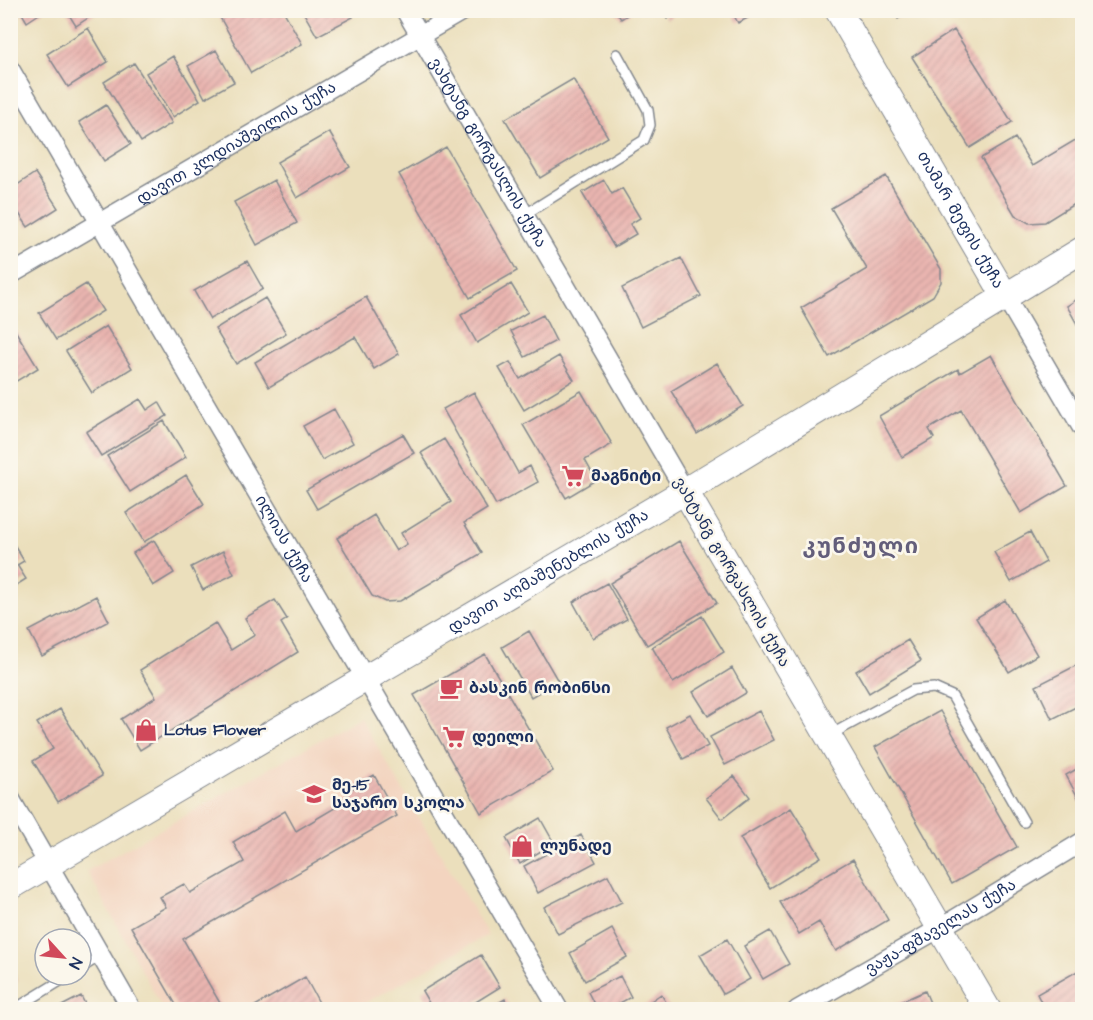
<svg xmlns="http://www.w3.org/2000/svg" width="1093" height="1020" viewBox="0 0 1093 1020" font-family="'Architects Daughter','Noto Sans Georgian',sans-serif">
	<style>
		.built { fill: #f3d4bf }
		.building { fill: url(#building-hatch) }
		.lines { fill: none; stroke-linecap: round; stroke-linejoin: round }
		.lane-casing { stroke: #83878d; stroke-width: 12 }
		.street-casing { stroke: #83878d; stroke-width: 21 }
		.secondary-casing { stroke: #83878d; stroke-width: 28 }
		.lane { stroke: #fff; stroke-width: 9 }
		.street { stroke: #fff; stroke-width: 18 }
		.secondary { stroke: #fff; stroke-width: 26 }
		.labels { text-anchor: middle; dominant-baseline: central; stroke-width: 5; stroke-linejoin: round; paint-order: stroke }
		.street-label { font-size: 16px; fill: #1b2f5e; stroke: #fbf7ec }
		.poi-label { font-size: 16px; font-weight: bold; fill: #1b2f5e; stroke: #fbf7ec; text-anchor: start }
		.district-label { font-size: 22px; font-weight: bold; letter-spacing: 1.5px; fill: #635e7b; stroke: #fbf7ec }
	</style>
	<defs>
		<pattern id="building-hatch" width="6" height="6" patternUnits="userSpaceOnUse" patternTransform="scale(1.5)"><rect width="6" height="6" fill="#eab5b0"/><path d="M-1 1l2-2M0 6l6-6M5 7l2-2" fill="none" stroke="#c89c9a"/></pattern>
	</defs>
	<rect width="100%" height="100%" fill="#fbf7ec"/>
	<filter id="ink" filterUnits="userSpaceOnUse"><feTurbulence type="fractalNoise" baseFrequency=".0167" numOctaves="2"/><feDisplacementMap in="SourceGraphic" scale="12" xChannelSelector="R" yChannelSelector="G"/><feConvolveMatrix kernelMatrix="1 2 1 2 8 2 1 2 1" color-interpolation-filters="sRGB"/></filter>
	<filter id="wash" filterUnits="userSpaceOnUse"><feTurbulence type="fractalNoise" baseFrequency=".008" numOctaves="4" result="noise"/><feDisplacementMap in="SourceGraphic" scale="24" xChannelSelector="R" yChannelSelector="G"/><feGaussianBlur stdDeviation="1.35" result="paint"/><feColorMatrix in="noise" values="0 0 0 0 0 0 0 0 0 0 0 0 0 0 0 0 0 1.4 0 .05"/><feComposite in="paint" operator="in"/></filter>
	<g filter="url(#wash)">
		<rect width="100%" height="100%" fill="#ebdfbc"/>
		<path class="built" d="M360,717L488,935L354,1009H163L87,871Z"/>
		<g id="blocks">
			<path class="building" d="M20,10H45L27,22Z
				M66,10H100L76,26Z
				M221,10H283L302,44L251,73L217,12Z
				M302,10H349L353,17L317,36Z
				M615,10H635L621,19Z
				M662,10H681L667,19Z
				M731,10H763L738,23Z
				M894,10H913L898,19Z
				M88,28L108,62L68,87L47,54Z
				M954,30L1012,122L970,148L912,57Z
				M216,50L234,82L205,98L188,66Z
				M173,56L200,100L173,117L146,73Z
				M134,63L172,123L141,142L104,82Z
				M573,79L608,137L540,178L505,119Z
				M106,105L131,144L104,161L79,122Z
				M10,129L18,144L10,147Z
				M329,132L350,167L297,198L277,162Z
				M1082,136V199L1045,222L1029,223L1015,215L981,158L1015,138L1032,166Z
				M446,147L517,271L470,298L399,174Z
				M35,173L58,208L28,227L10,200V190Z
				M886,176L941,269V282L933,296L829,357L801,308L867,269L831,208Z
				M274,180L297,223L257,245L234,202Z
				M604,180L612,194L622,188L640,218L630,224L636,234L614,247L582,193Z
				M681,258L701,296L641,327L622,288Z
				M247,261L263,289L210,319L194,291Z
				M86,284L103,311L56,340L39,313Z
				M511,284L528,312L477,343L461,315Z
				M1082,296V333L1067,306Z
				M366,297L399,354L374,369L355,337L269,387L255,362Z
				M265,298L286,333L236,364L215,329Z
				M543,315L556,341L525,357L511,331Z
				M10,322L38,368L10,385Z
				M106,326L132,368L92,393L66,351Z
				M991,355L1067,486L1021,513L961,410L929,429L934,438L902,457L879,416L958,369L960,373Z
				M559,356L574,380L524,410L499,368L510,362L520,379Z
				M717,363L743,406L697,434L671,391Z
				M581,391L612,444L585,460L596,480L566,498L523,425Z
				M474,392L518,473L530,466L538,482L496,505L443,409Z
				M140,399L147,410L159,402L167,416L101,456L86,432Z
				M334,409L353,443L322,460L303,426Z
				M164,421L186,457L130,492L107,456Z
				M403,434L414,453L317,509L306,490Z
				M444,439L487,509L464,523L482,553L400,601L385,602L372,596L337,538L374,515L396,551L407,544L401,533L451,502L421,453Z
				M186,475L204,504L144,542L126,513Z
				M1030,532L1046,562L1011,582L994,552Z
				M154,540L174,573L153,586L133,553Z
				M12,541L24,561L17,565L26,579L10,589Z
				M679,541L717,603L647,645L610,583Z
				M223,551L234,574L203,590L191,567Z
				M607,583L627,619L593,638L573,602Z
				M96,596L109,621L42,656L29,631Z
				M275,600L287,619L281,623L298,652L140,750L121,719L156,697L140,670L215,623L231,650L255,635L245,618Z
				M1005,600L1037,655L1009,672L976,618Z
				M702,616L724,652L673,683L652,647Z
				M529,631L558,681L531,697L502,647Z
				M908,640L921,661L869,693L856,671Z
				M485,654L553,771L481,813L414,695Z
				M1079,664L1082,671V704L1052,719L1036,686Z
				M732,668L746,693L708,716L693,692Z
				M60,709L102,776L58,802L33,761L53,749L37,723Z
				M759,711L774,740L725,765L710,737Z
				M940,711L1017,847L952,884L875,747Z
				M690,714L708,746L683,759L666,727Z
				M1082,766V805L1066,775Z
				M374,775L397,816L183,939L224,1010H179L131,927L166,907L160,897L184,884L190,893L244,862L233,842L285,811L296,831L350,799L346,792Z
				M734,776L750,797L722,819L706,798Z
				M791,808L821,857L770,888L740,838Z
				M540,818L554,843L520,864L506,838Z
				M581,835L596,862L538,893L524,866Z
				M853,859L888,920L836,951L819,922L799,934L780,902Z
				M608,875L622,902L558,934L544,907Z
				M612,929L627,957L585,981L570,953Z
				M770,931L789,964L763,979L744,946Z
				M727,939L750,979L723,994L700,955Z
				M481,955L500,987L463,1010H433L422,991Z
				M10,968L18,981L10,986Z
				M1081,969L1082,1010H1045L1037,994Z
				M620,976L631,997L607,1010H597L588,992Z
				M305,977L323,1010H248Z
				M925,991L933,1010H892L891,1006Z
				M661,994L671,1010H638Z
				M81,996L88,1010H54Z
				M505,999L510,1010H486Z"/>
		</g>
	</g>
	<g filter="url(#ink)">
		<use href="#blocks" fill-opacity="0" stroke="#83878d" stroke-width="1.5"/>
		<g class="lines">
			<g class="lane-casing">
				<path id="lane" d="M524,215L644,140L650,125L648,110L617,54
					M830,735L913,690L934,688L952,696L1024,822
					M81,968L100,956
					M13,1010L70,975"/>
			</g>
			<g class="street-casing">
				<g id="street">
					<path id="s1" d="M405,10L685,491"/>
					<path id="s2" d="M10,69L559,1010"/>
					<path id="s3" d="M10,275L464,10"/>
					<path d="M1005,296L1082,428"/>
					<path d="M10,798L132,1010"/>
					<path id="s4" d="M797,1010L940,928L1082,842"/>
				</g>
			</g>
			<g class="secondary-casing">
				<g id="secondary">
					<path id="s5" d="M838,10L1005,296"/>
					<path d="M685,491L988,1010"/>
					<path id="s6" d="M10,887L685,491L1082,250"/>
				</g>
			</g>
			<use href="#lane" class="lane"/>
			<use href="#street" class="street"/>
			<use href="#secondary" class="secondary"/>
		</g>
	</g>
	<defs>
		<g id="supermarket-bare" transform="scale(1.8)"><path d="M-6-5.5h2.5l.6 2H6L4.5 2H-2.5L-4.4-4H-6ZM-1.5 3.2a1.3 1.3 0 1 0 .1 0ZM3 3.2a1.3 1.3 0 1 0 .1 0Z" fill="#d1495b" stroke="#fbf7ec" stroke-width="2.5" paint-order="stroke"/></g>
		<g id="cafe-bare" transform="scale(1.8)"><path d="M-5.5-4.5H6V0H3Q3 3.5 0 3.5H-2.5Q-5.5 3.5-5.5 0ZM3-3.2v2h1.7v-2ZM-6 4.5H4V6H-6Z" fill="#d1495b" stroke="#fbf7ec" stroke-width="2.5" paint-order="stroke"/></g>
		<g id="shop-bare" transform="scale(1.8)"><path d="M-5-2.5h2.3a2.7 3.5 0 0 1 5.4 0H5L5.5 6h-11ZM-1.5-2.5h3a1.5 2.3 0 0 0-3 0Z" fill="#d1495b" stroke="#fbf7ec" stroke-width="2.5" paint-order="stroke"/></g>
		<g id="school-bare" transform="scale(1.8)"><path d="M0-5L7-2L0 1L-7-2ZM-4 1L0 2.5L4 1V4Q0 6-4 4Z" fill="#d1495b" stroke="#fbf7ec" stroke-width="2.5" paint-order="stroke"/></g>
	</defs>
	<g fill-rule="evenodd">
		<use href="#supermarket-bare" x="573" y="476"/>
		<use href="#cafe-bare" x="451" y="688"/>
		<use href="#shop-bare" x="146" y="730"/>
		<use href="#supermarket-bare" x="454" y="737"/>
		<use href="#school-bare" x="314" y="794"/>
		<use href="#shop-bare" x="522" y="846"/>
	</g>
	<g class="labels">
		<g class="street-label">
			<text stroke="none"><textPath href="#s3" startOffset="262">დავით კლდიაშვილის ქუჩა</textPath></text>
			<text stroke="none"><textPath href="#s1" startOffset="165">ვახტანგ გორგასლის ქუჩა</textPath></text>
			<text stroke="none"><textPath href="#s5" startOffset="243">თამარ მეფის ქუჩა</textPath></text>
			<text stroke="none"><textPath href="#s2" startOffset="544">ილიას ქუჩა</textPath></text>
			<text stroke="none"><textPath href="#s6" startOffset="624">დავით აღმაშენებლის ქუჩა</textPath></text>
			<text transform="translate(732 572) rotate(60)">ვახტანგ გორგასლის ქუჩა</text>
			<text stroke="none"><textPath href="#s4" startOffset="166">ვაჟა-ფშაველას ქუჩა</textPath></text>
		</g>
		<g class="poi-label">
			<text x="591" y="476">მაგნიტი</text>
			<text x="469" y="688">ბასკინ რობინსი</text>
			<text x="164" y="730">Lotus Flower</text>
			<text x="472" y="737">დეილი</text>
			<text x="332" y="785">მე-15<tspan x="332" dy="18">საჯარო სკოლა</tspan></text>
			<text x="540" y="846">ლუნადე</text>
		</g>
		<g class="district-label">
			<text x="861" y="546">კუნძული</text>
		</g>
	</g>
	<rect width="1093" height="1020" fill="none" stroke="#fbf7ec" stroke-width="36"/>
	<g transform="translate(63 957) rotate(117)"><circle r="28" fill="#fbf7ec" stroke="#a1a7b3" stroke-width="1.5"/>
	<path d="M0-4.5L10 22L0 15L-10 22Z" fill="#d1495b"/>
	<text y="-9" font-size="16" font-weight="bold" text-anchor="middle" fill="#1b2f5e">N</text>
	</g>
</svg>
